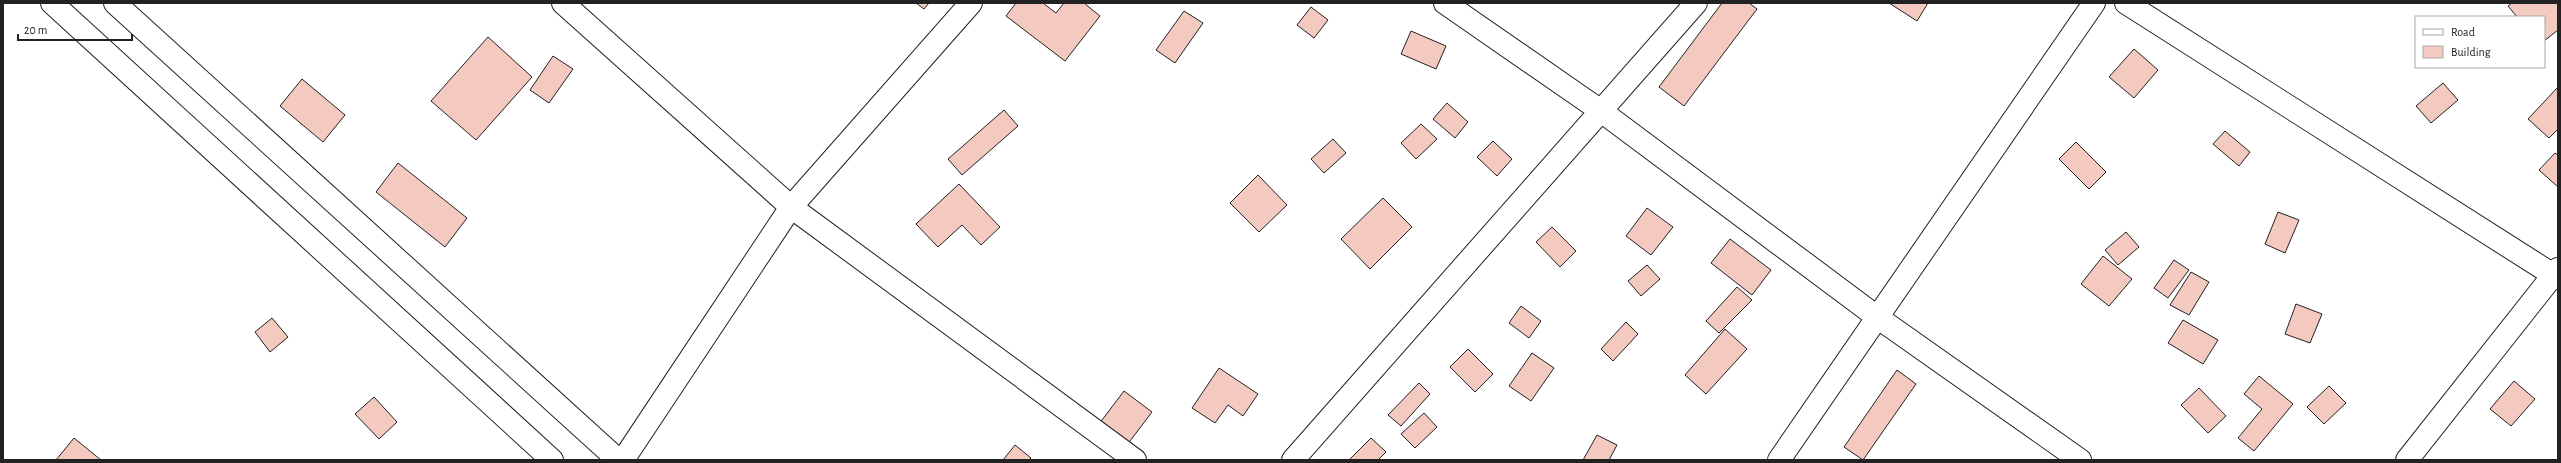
<svg xmlns="http://www.w3.org/2000/svg" width="2561" height="463" viewBox="0 0 2561 463" font-family="'Alegreya Sans',sans-serif">
	<style>
		.building { fill: #f3c9c0; stroke: #222 }
		.lines { fill: none; stroke-linecap: round; stroke-linejoin: round }
		.street-casing { stroke: #222; stroke-width: 24 }
		.primary-casing { stroke: #222; stroke-width: 24 }
		.street { stroke: #fff; stroke-width: 22 }
		.primary { stroke: #fff; stroke-width: 22 }
	</style>
	<rect width="100%" height="100%" fill="#fff"/>
	<path class="building" d="M916,3H929L924,9Z
		M1016,3H1043L1056,13L1064,3H1084L1100,16L1065,61L1006,16Z
		M1722,3H1749L1757,9L1684,106L1659,87Z
		M1889,3H1928L1917,21Z
		M2512,3H2558V30L2544,41V17H2517L2508,6Z
		M1311,7L1328,20L1314,38L1297,25Z
		M1184,11L1203,23L1175,63L1156,50Z
		M1411,31L1446,46L1436,69L1401,54Z
		M488,37L532,77L476,140L431,101Z
		M2134,49L2158,70L2134,98L2109,77Z
		M553,56L573,69L549,103L530,90Z
		M302,79L345,115L323,142L280,106Z
		M2443,83L2458,100L2431,123L2416,106Z
		M2558,87V129L2549,138L2528,119Z
		M1447,103L1468,122L1455,138L1433,119Z
		M1004,110L1018,126L962,175L948,159Z
		M1421,124L1437,139L1416,159L1401,143Z
		M2225,131L2250,152L2239,166L2213,144Z
		M1333,139L1346,153L1324,173L1311,159Z
		M1493,141L1512,159L1497,176L1477,157Z
		M2076,142L2106,172L2089,189L2059,159Z
		M2555,153L2558,155V187L2539,170Z
		M398,163L467,218L445,247L376,192Z
		M1258,175L1287,205L1259,232L1230,203Z
		M959,184L1000,227L981,245L962,225L938,247L916,224Z
		M1383,198L1412,227L1370,269L1341,239Z
		M1647,208L1673,227L1651,255L1626,236Z
		M2278,212L2299,220L2285,253L2265,244Z
		M1552,227L1576,251L1560,267L1536,242Z
		M2126,232L2139,247L2118,265L2105,250Z
		M1730,239L1771,270L1752,295L1711,263Z
		M2103,256L2132,279L2109,306L2081,284Z
		M2174,260L2189,270L2168,298L2154,288Z
		M1647,265L1660,279L1641,296L1628,281Z
		M2191,272L2209,282L2189,315L2170,305Z
		M1737,287L1752,300L1719,333L1706,321Z
		M2296,304L2322,314L2310,343L2285,334Z
		M1521,306L1541,321L1529,338L1509,323Z
		M272,318L288,337L270,352L255,332Z
		M2183,320L2218,340L2203,364L2168,343Z
		M1626,322L1638,334L1613,361L1601,349Z
		M1725,329L1747,349L1706,394L1685,375Z
		M1468,349L1493,374L1475,392L1450,367Z
		M1532,353L1554,368L1531,401L1509,386Z
		M1219,368L1258,394L1243,416L1228,405L1215,423L1192,408Z
		M1897,370L1916,384L1863,460L1844,447Z
		M2259,376L2293,404L2254,451L2238,438L2262,409L2244,394Z
		M2514,381L2535,399L2511,426L2490,409Z
		M1419,383L1430,394L1401,426L1388,415Z
		M2329,386L2346,403L2324,424L2307,407Z
		M2199,388L2226,416L2208,433L2181,405Z
		M1124,391L1152,412L1127,445L1099,424Z
		M374,397L397,422L379,439L355,414Z
		M1424,413L1437,427L1415,448L1401,434Z
		M1597,435L1617,445L1609,460H1583Z
		M74,438L101,460H56Z
		M1371,438L1386,452L1378,460H1349Z
		M1015,445L1031,458L1029,460H1003Z"/>
	<g class="lines">
		<g class="street-casing">
			<path id="street" d="M563,3L791,207L1135,460
				M1445,3L1601,111L1877,317L2080,460
				M2126,3L2558,278
				M623,460L791,207L971,3
				M1293,460L1696,3
				M1779,460L2094,3
				M2407,460L2558,269"/>
		</g>
		<g class="primary-casing">
			<path id="primary" d="M52,3L552,460
				M115,3L618,460"/>
		</g>
		<use href="#street" class="street"/>
		<use href="#primary" class="primary"/>
	</g>
	<rect width="2561" height="463" fill="none" stroke="#222222" stroke-width="8"/>
	<rect x="2415" y="16" width="130" height="52" fill="#ffffff" stroke="#a7a7a7"/>
	<rect x="2423" y="29" width="20" height="6" fill="#ffffff" stroke="#a7a7a7"/>
	<text x="2451" y="36" font-size="12" fill="#222222">Road</text>
	<rect x="2423" y="46" width="20" height="12" fill="#f3c9c0" stroke="#a7a7a7"/>
	<text x="2451" y="56" font-size="12" fill="#222222">Building</text>
	<path d="M18 34v6h114v-6" fill="none" stroke="#222222" stroke-width="2"/>
	<text x="24" y="34" font-size="12" fill="#222222" stroke="#ffffff" stroke-width="3" paint-order="stroke">20 m</text>
</svg>
